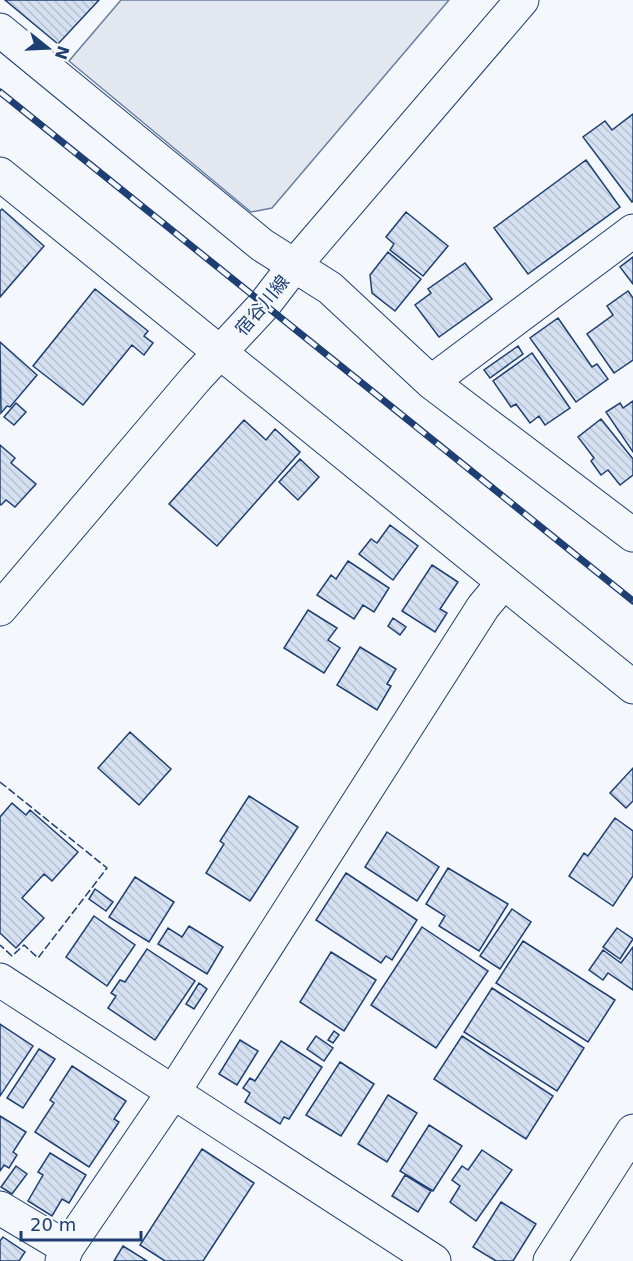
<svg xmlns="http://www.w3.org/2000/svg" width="633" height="1261" viewBox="0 0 633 1261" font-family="'DejaVu Sans','Noto Sans JP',sans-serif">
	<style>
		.parking { fill: #e3e8f0; stroke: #687fa3; stroke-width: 1.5 }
		.building { fill: url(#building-back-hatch); stroke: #1d3f73; stroke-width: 1.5 }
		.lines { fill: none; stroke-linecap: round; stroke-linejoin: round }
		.minor-casing { stroke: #1d3f73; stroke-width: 35 }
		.major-casing { stroke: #1d3f73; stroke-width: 35 }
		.minor { stroke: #f4f7fb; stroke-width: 33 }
		.major { stroke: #f4f7fb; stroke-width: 33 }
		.rail-casing { stroke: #1d3f73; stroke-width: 7 }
		.rail { stroke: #f4f7fb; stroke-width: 4.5; stroke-dasharray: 14; stroke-linecap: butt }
		.fence { stroke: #1d3f73; stroke-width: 1.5; stroke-dasharray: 8 3; stroke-linecap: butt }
		.labels { text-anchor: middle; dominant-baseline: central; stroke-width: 4.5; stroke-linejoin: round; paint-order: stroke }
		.street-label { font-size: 18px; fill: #1d3f73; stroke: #f4f7fb }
	</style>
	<defs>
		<pattern id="building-back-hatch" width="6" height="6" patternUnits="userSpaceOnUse" patternTransform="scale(1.5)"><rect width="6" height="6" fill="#d5e0f0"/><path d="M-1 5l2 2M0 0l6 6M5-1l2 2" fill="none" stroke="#b6c1d1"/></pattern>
	</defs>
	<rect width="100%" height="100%" fill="#f4f7fb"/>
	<path class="parking" d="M121,0H449L272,208L251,212L69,61Z"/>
	<path class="building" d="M5,0H99L58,44Z
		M633,114V201L632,202L583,137L605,121L612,130Z
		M586,160L620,207L528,274L494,228Z
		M2,209L44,246L0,297V211Z
		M406,212L448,246L423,276L390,250L394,244L386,237Z
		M388,252L421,279L395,311L372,293L370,275Z
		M633,257V284L620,267Z
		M465,263L492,299L439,337L415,305L431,293L428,289Z
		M95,289L148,331L144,336L153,343L144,355L132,345L83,405L33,366Z
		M628,291L633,298V360L614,373L587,334L613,315L607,306Z
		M558,318L592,367L597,364L608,379L576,402L530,338Z
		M0,342L37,375L10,407L7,406L1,413Z
		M518,346L523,354L490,378L484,370Z
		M532,353L570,408L545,425L539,416L530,423L516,404L511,407L493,381Z
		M633,401V452L606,412L620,403L623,408Z
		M16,403L26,412L14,425L4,417Z
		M601,419L633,459V475L620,485L608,470L601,475L591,461L594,458L578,437Z
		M244,420L266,440L275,429L300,452L217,546L169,504Z
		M0,445L15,458L11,463L36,484L15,507L6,500L1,505L0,504Z
		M300,459L319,477L298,500L279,482Z
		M390,525L418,546L393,580L359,554L371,539L377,543Z
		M348,561L389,588L374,612L363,605L354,619L317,595L331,575L336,579Z
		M432,565L458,582L440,609L447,613L435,632L402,611Z
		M308,610L337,628L328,640L340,648L324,673L284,648Z
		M393,618L406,627L400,635L388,626Z
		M360,647L396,669L387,684L391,686L377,710L337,685Z
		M130,732L171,769L139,805L98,768Z
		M633,768V801L626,808L610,793Z
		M249,796L298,827L250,901L206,873L224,844L220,841Z
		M12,803L26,815L30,810L78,852L52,881L44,874L22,898L44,918L16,948L0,933V817Z
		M615,818L633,831V876L613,906L569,876L584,853L588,856Z
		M387,832L439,867L417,901L365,867Z
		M448,868L508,904L479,951L439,926L445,916L426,904Z
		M346,873L417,920L392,960L386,956L381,963L316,920Z
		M135,877L174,902L149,942L109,917Z
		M95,889L113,902L106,911L89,899Z
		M512,909L531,922L500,969L480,956Z
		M94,916L135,945L107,986L66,957Z
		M189,926L223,947L207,974L158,944L168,928L182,937Z
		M422,927L488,971L436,1048L371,1005Z
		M617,928L633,939L620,959L603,947Z
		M523,941L615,1000L588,1042L496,983Z
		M633,947V990L608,973L603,980L589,970L603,950L621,963Z
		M147,949L195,981L155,1040L108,1008L116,996L111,993L120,980L125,982Z
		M331,952L376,980L344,1031L300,1002Z
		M199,983L207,989L194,1009L186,1004Z
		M492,988L584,1048L557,1091L464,1032Z
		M0,1024L33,1046L0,1096Z
		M334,1031L339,1035L333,1043L328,1040Z
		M316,1036L333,1048L324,1061L307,1049Z
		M462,1036L553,1096L526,1139L434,1079Z
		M240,1040L258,1051L237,1085L219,1074Z
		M281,1041L322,1067L289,1119L284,1117L280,1124L245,1102L250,1093L243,1088L250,1078L255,1081Z
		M39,1049L55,1059L23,1108L7,1098Z
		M340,1062L374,1084L341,1136L306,1115Z
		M72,1066L126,1101L114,1119L119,1122L89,1167L35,1132L54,1103L50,1100Z
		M388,1095L417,1113L387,1162L358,1144Z
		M0,1116L26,1132L13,1152L17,1155L9,1168L4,1165L0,1171Z
		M429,1125L462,1146L433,1191L400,1171Z
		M202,1149L254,1183L203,1261H165L140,1245Z
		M482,1150L512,1170L476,1221L450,1202L460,1186L452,1180L462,1166L468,1170Z
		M50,1153L86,1175L69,1203L62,1199L52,1216L28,1201L43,1175L38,1172Z
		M16,1166L27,1174L12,1194L1,1187Z
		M405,1175L431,1191L418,1212L392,1196Z
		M501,1202L536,1224L513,1261H496L473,1247Z
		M3,1237L25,1252L19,1261H0V1241Z
		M123,1246L147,1261H114Z"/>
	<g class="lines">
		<g class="minor-casing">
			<path id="minor" d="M0,30L262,245L330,288L431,382L633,535
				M0,174L633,687
				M431,382L633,231
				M0,980L434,1261
				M0,1208L67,1248
				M62,1261L67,1248L174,1091L483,607L503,583
				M550,1261L633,1131"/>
		</g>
		<g class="major-casing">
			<path id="major" d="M0,609L197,377L264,305L294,266L522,0"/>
		</g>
		<use href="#minor" class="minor"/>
		<use href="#major" class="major"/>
		<g class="rail-casing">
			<path id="rail" d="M0,92L633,601"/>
		</g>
		<use href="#rail" class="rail"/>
		<path class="fence" d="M0,782L107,868L38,958L24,945L12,956L0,945"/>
	</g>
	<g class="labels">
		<g class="street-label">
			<text transform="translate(262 305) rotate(-50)">宿谷川線</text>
		</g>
	</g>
	<g transform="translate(48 48) rotate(108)" stroke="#f4f7fb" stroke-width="4.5" paint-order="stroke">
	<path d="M0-4.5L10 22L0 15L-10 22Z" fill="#1d3f73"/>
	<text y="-9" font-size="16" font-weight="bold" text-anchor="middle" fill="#1d3f73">N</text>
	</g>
	<path d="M21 1231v9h120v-9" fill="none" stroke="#1d3f73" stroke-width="3"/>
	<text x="30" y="1231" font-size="18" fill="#1d3f73" stroke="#f4f7fb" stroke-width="4.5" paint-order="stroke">20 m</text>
</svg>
